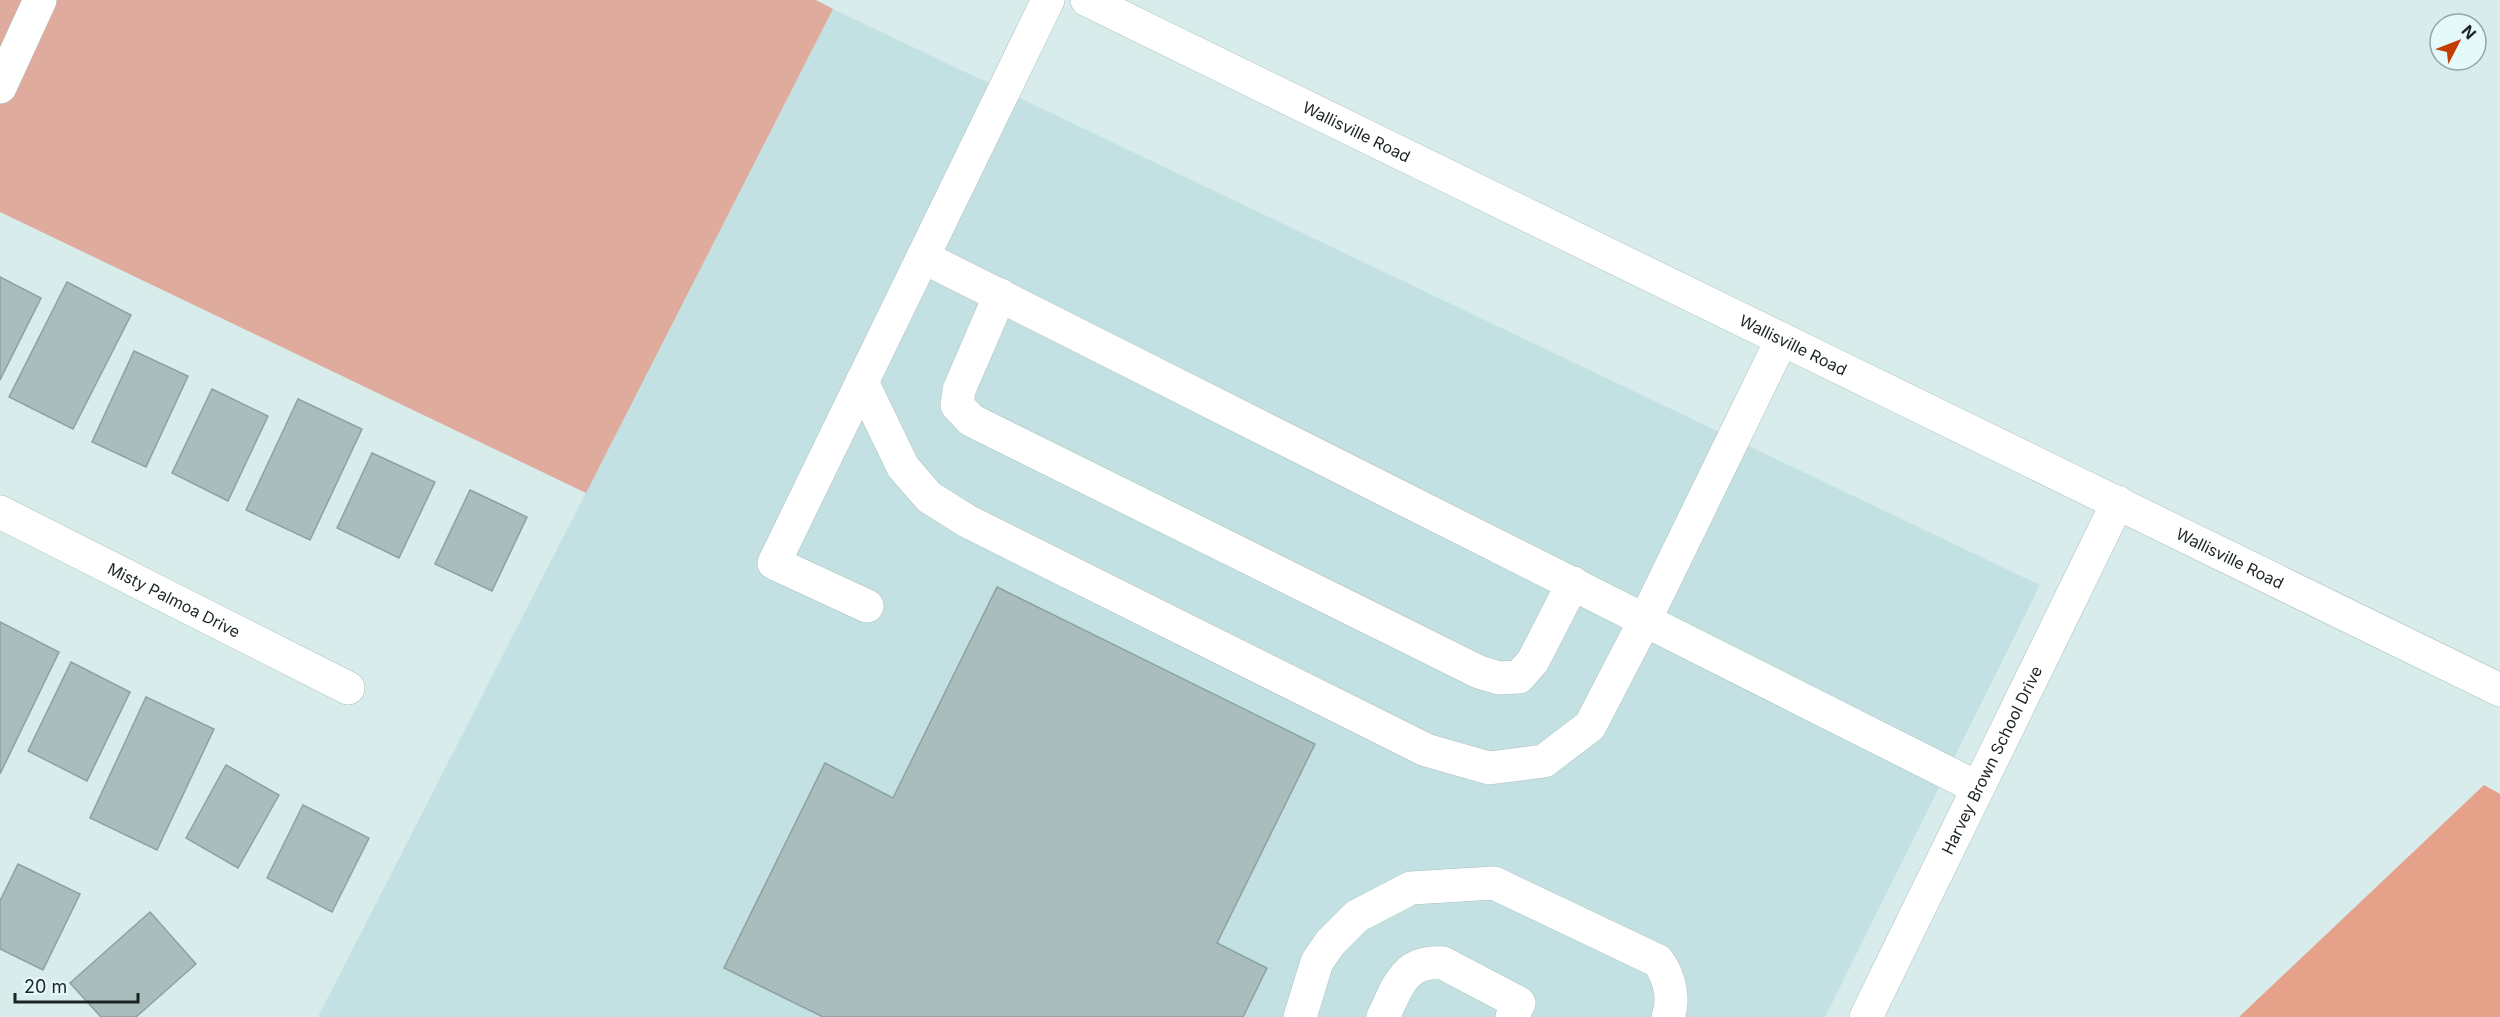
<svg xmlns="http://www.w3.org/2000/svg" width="2500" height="1017" viewBox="0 0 2500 1017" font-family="Inter,sans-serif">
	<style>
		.built { fill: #c3e1e2 }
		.green { fill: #dfab9c }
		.forest { fill: #e6a18b }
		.building { fill: #a9bdbd; stroke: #8ea1a1; stroke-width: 1.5 }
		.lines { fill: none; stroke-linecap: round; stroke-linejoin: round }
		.minor-casing { stroke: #adc0c1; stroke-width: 34 }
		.major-casing { stroke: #adc0c1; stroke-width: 34 }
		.minor { stroke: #fff; stroke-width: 33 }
		.major { stroke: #fff; stroke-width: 33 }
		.labels { text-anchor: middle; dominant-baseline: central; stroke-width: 4.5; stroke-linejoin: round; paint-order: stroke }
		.street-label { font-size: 16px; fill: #1c2424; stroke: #e5f9fa }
	</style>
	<rect width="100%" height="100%" fill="#d8ecec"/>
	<path class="built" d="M833,9L2040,585L1825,1017H318Z"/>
	<path class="green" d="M0,0H816L833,9L586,493L0,212Z"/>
	<path class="forest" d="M2484,785L2500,794V1017H2239Z"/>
	<path class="building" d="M0,277L41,298L0,380Z
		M67,282L131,315L73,429L9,397Z
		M134,351L188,376L146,467L92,442Z
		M212,389L268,416L228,501L172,473Z
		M298,399L362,429L310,540L246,510Z
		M372,453L435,482L399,558L337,528Z
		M470,490L527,517L492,591L435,564Z
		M997,587L1315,744L1217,943L1267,968L1243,1017H823L724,968L825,763L893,798Z
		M0,622L59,652L0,774Z
		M71,662L130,692L87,781L28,751Z
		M146,697L214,729L157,850L90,818Z
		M226,765L279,795L238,868L186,838Z
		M303,805L369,838L332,912L267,878Z
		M18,864L80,894L43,970L0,949V901Z
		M150,912L196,964L136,1017H101L70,983Z"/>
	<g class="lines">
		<g class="minor-casing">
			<g id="minor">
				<path d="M0,87L40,0"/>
				<path d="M923,257L1978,788"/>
				<path d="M1000,295L959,390L957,405L971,420L1479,672L1499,678L1519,677L1533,661L1573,583"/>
				<path d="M862,382L903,467L929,497L967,521L1426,750L1489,768L1544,761L1590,726L1645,620L1782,339"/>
				<path id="s1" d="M0,512L348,688"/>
				<path d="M867,606L774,563L1048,0"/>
				<path d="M1300,1017L1317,962L1330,943L1357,916L1411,888L1494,883L1658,961C1669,976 1675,999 1668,1017"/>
				<path d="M1383,1017C1398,987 1403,960 1443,963L1519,1003L1512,1017"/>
				<path id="s2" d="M1866,1017L2118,502"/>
			</g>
		</g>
		<g class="major-casing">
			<g id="major">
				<path id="s3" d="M1087,0L2500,690"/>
			</g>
		</g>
		<use href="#minor" class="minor"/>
		<use href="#major" class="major"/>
	</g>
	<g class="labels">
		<g class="street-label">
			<text stroke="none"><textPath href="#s3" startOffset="300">Wallisville Road</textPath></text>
			<text stroke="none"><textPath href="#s3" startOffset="786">Wallisville Road</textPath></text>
			<text stroke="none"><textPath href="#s3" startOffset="1272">Wallisville Road</textPath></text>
			<text stroke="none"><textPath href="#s1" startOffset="195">Misty Palmoa Drive</textPath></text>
			<text stroke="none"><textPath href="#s2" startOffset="286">Harvey Brown School Drive</textPath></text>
		</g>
	</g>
	<g transform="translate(2458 42) rotate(48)"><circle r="28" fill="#e5f9fa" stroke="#95a4a4" stroke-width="1.5"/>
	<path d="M0-4.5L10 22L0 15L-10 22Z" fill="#c43e03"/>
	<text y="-9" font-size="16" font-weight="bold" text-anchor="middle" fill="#1c2424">N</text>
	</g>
	<path d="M15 993v9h123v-9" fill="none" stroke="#1c2424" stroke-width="3"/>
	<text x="24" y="993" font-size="18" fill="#1c2424" stroke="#e5f9fa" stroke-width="4.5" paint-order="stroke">20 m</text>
</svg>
